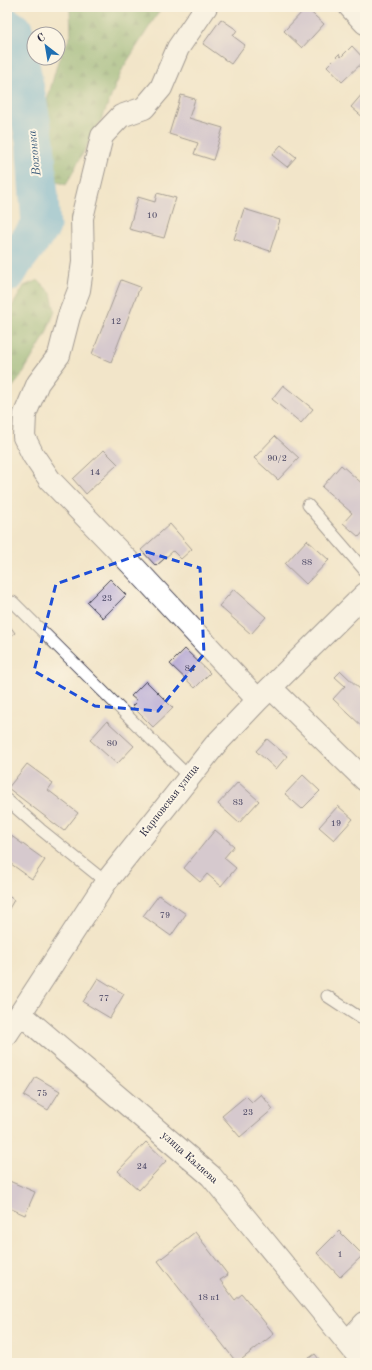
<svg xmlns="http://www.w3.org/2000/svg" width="372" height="1370" viewBox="0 0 372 1370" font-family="'Old Standard TT',serif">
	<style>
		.forest { fill: url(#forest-firs); stroke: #4d6650 }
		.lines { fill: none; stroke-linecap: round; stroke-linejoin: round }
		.river { stroke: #61b1dc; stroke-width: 39 }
		.building { fill: #b3a6d4 }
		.service-casing { stroke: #413f50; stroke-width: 13 }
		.minor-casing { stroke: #413f50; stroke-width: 24 }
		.service { stroke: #fff; stroke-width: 11 }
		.minor { stroke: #fff; stroke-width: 22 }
		.marked { fill: none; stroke: #1d4ed8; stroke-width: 3; stroke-dasharray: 8 5; stroke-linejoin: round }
		.labels { text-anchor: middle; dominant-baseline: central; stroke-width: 4; stroke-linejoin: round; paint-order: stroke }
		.number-label { font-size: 9px; fill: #464361 }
		.street-label { font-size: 11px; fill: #22223b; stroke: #fcf5e5 }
		.water-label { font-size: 12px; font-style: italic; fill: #3b5b7b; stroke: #fcf5e5 }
	</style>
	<defs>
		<pattern id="forest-firs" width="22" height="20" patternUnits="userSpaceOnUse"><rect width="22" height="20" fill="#78a964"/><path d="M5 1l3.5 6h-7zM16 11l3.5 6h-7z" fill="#628954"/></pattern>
	</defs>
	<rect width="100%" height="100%" fill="#fcf5e5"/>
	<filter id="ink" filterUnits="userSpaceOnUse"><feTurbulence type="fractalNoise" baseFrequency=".025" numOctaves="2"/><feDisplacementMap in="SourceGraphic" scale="8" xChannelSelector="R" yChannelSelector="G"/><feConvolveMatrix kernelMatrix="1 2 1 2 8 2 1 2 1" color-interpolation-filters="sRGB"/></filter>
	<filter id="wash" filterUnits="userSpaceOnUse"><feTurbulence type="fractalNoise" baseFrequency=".012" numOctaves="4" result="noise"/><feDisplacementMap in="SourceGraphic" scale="16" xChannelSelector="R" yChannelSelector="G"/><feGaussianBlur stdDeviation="0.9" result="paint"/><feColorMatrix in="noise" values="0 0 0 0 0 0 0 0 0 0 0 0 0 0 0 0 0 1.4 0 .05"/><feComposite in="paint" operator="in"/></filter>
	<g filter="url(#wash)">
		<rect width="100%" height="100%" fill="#f2e5c9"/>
		<path class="forest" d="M69,7H162L123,68L103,116L66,185L49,179L46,157L47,101L58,61L71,35L70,11Z
			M38,280L51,293L55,311L45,336L20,378L7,394V315L24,286Z"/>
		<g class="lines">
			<path class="river" d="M7,27L14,32L35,142L41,226L14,261L7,273"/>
		</g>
		<g id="blocks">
			<path class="building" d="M306,8L324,24L302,48L284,31Z
				M221,19L237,30L233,36L245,45L231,64L203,44Z
				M352,46L365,60L342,82L327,66L339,54L341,57Z
				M363,93L365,95V119L351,107Z
				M181,95L195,99L189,118L223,128L213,160L194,154L198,143L169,134Z
				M281,145L296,157L287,167L272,155Z
				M157,193L176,198L164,238L129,229L138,197L155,202Z
				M244,209L280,220L270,251L234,239Z
				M121,280L140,287L111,362L92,354Z
				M283,385L313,409L301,423L272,399Z
				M275,436L299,458L278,480L254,458Z
				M104,450L118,464L86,494L73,479Z
				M341,465L365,486V530L359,537L343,523L352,513L322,487Z
				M170,524L192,549L181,559L173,551L156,566L141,550Z
				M307,540L329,560L306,584L285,564Z
				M110,579L126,595L103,618L87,602Z
				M234,589L266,617L251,634L219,606Z
				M7,622L15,633L7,639Z
				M185,649L210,673L195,688L170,664Z
				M341,671L365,694V729L333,699L345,686L335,677Z
				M146,681L173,708L153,727L132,706L137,701L131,696Z
				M107,721L134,746L117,764L90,740Z
				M267,739L287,756L276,769L256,751Z
				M27,764L53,783L48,790L78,813L64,831L8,788Z
				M303,775L320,791L302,809L285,794Z
				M238,782L259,801L239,823L218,804Z
				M338,806L353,819L334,840L319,827Z
				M215,830L234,846L224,858L236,868L221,886L207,874L200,882L184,868Z
				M10,835L45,860L32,879L7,861V839Z
				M7,895L14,900L7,912Z
				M159,895L186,914L171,936L143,916Z
				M98,978L124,994L110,1018L83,1002Z
				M36,1077L60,1091L48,1110L24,1096Z
				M261,1094L273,1109L240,1137L222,1116L246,1096L252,1102Z
				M146,1142L166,1161L139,1190L118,1171Z
				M7,1180L35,1192L25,1215L7,1207Z
				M339,1231L363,1255L340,1277L317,1253Z
				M195,1232L228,1275L220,1280L235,1300L242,1294L274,1334L237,1363L158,1261Z
				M315,1354L322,1363H302Z"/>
		</g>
	</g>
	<g filter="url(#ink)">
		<use href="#blocks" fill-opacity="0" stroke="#413f50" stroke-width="1"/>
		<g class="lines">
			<g class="service-casing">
				<path id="service" d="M308,505L365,571
					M13,602L189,777
					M7,800L40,829L106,882
					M327,996L365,1021"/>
			</g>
			<g class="minor-casing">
				<path id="minor" d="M206,7L178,48L161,88L144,108L121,116L102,136L82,218L83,262L79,290L69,316L59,355L38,383L25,414L24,437L33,455L50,480L136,569L258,700
					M350,7L365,23
					M271,688L365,780
					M21,1014L211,1176L364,1363
					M7,1034L106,882L215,745L258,700L365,594
					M347,1342L365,1323"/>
			</g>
			<use href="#service" class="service"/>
			<use href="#minor" class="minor"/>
		</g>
	</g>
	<path d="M0 0H372V1370H0ZM147,552L200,568L204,654L158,711L95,706L34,671L56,584Z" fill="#f2e5c9" fill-opacity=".55" fill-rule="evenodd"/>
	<path class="marked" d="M147,552L200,568L204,654L158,711L95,706L34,671L56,584Z"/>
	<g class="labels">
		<g class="number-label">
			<text x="152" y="215">10</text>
			<text x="116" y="321">12</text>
			<text x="277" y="458">90/2</text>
			<text x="95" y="472">14</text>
			<text x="307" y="562">88</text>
			<text x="107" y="598">23</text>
			<text x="190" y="668">84</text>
			<text x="112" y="743">80</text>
			<text x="238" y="802">83</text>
			<text x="336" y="823">19</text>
			<text x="165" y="915">79</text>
			<text x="104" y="998">77</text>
			<text x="42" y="1093">75</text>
			<text x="248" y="1112">23</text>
			<text x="142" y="1166">24</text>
			<text x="340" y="1254">1</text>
			<text x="209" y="1297">18 к1</text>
		</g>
		<g class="street-label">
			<text transform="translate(170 801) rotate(-52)">Карповская улица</text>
			<text transform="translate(189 1158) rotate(42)">улица Каляева</text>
		</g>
		<g class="water-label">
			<text transform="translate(35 153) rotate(-96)">Вохонка</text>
		</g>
	</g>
	<rect width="372" height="1370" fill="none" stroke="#fcf5e5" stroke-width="24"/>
	<g transform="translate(46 46) rotate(329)"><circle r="19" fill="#fcf5e5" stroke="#a5a1a1"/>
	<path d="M0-3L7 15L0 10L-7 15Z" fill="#1f6fb2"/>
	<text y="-6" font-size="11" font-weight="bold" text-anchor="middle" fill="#22223b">С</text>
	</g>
</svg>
